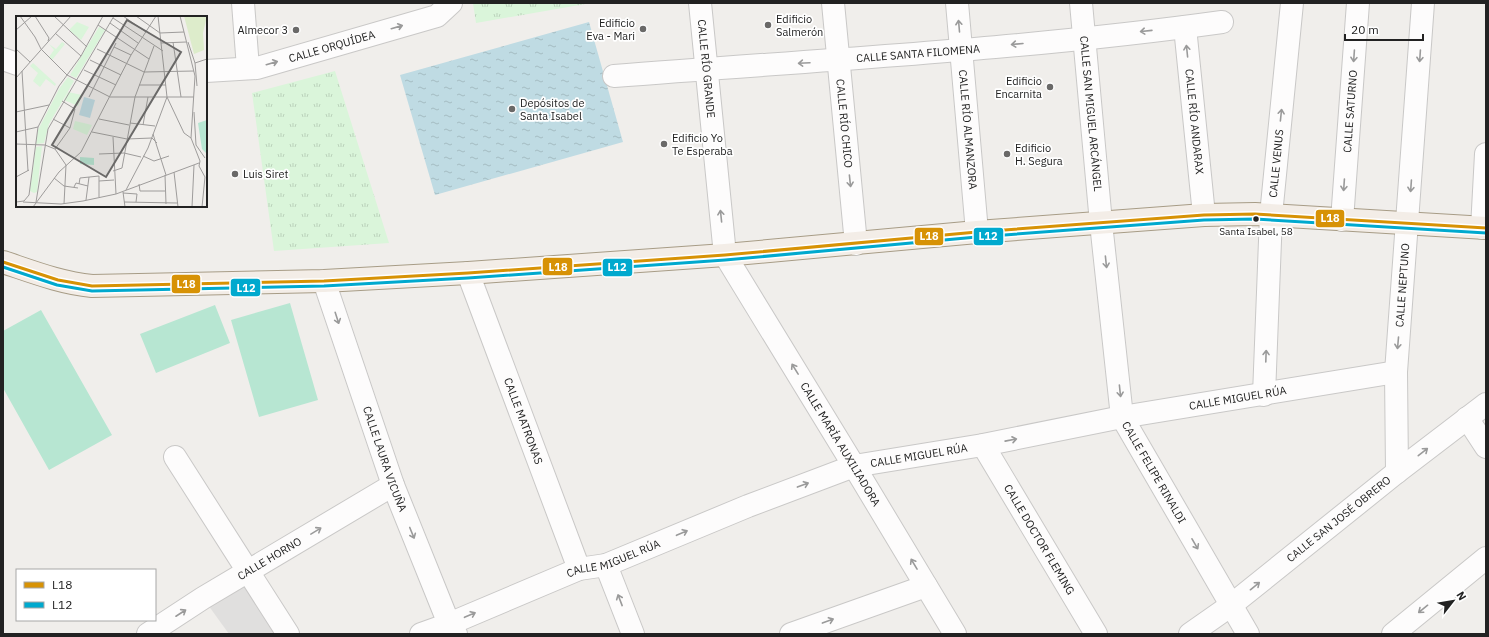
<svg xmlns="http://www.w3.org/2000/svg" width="1489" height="637" viewBox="0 0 1489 637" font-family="'IBM Plex Sans',sans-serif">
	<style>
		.park { fill: url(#park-tufts) }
		.pitch { fill: #b7e6d2 }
		.parking { fill: #e0dfde }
		.water { fill: url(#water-ripples) }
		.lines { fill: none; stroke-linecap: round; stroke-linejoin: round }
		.minor-casing { stroke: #c9c8c7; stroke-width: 24 }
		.major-casing { stroke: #a79c86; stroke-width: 24 }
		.minor { stroke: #fdfcfc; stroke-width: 22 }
		.major { stroke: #f3ede7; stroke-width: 22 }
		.bus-1-casing { stroke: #fff; stroke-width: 6 }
		.bus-2-casing { stroke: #fff; stroke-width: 6 }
		.bus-1 { stroke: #d79205; stroke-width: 3 }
		.bus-2 { stroke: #00a9ce; stroke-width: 3 }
		.oneway { stroke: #9a9a9a }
		.poi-dot { fill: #6a6968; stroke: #fff; stroke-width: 1.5 }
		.bus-dot { fill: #222; stroke: #fff; stroke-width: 1.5 }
		.labels { text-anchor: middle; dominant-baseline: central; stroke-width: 3.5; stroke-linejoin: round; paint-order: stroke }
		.bus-label { font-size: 10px; fill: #222; stroke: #fff }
		.poi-label { font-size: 11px; fill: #222; stroke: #fff; text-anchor: start }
		.street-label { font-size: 11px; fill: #222; stroke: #fff }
		.inset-road { fill: none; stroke: #9e9c9b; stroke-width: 1 }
		.view { fill: #6a6968; fill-opacity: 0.15; stroke: #6a6968; stroke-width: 2 }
		.inset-edge { fill: none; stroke: #222; stroke-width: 2 }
		.line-badge { stroke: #fff; stroke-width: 1.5 }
		.badge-label { font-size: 11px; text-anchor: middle; font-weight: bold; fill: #fff }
	</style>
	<defs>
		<pattern id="park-tufts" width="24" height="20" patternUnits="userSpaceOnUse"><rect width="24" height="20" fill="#daf5da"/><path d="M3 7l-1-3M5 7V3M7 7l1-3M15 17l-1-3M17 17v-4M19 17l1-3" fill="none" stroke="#bbd2bb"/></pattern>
		<pattern id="water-ripples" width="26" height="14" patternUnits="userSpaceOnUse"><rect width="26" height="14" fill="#bfdbe3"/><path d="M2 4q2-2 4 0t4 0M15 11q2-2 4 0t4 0" fill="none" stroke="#a4bcc2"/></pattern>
	</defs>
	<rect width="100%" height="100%" fill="#f0eeeb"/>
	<path class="park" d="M473,3H591L476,23Z
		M335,71L389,243L274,251L252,93Z"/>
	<path class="pitch" d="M290,303L318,400L259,417L231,320Z
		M215,305L230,343L156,373L140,334Z
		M41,310L112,435L49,470L3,388V331Z"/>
	<path class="parking" d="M247,571L288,634H229L203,598Z"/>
	<path class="water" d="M589,22L623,142L435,195L400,75Z"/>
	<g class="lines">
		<g class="minor-casing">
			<g id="minor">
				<path d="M243,3L248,68"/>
				<path id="s1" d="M700,3L725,255L854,466L955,634"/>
				<path id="s2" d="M833,3L856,244"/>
				<path id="s3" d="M957,3L977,232"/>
				<path id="s4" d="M1081,3L1101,223L1122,417L1248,634"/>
				<path id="s5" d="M1185,27L1204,215"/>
				<path d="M3,59L17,64"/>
				<path id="s6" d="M206,71L257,68L437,16L451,3"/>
				<path id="s7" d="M614,76C816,60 1020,50 1222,22"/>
				<path id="s8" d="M1342,220L1358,3"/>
				<path d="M1482,228L1486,154"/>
				<path id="s9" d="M468,273L579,569"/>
				<path id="s10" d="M324,281L393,485L449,624L456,634"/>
				<path id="s11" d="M1264,395L1271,215L1292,3"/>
				<path d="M1467,418L1486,447"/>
				<path id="s12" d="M983,445L1096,634"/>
				<path d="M175,457L288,634"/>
				<path id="s13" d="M1397,472L1396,372L1423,3"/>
				<path d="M606,565L633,634"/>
				<path id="s14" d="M148,634L203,598L393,485"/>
				<path id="s15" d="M421,634L449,624L579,569L606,565L748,506L854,466L983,445L1122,417L1396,372"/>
				<path d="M791,634L926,586"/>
				<path id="s16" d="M1190,634L1230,606L1397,472L1486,404"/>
				<path d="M1393,634L1486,558"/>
			</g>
		</g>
		<g class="major-casing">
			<path id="major" d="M3,262C33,272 61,283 92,286L324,281L468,273L725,255L977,232L1204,215L1255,214L1486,228"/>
		</g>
		<use href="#minor" class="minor"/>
		<use href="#major" class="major"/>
		<g class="bus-1-casing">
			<path id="bus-1" d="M3,262L58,280L92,286L324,281L468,273L725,255L977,232L1204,215L1255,214L1486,228"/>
		</g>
		<g class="bus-2-casing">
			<path id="bus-2" d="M3,267L57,285L92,291L324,286L468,278L725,260L977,237L1204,220L1255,219L1486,233"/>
		</g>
		<use href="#bus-1" class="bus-1"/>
		<use href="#bus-2" class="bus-2"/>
	</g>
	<defs><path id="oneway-shaft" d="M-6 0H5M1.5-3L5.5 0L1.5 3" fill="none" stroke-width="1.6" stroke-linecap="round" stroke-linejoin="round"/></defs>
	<g class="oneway">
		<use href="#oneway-shaft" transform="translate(959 26) rotate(-95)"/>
		<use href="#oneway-shaft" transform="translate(397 27) rotate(-16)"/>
		<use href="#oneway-shaft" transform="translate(1146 31) rotate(174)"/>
		<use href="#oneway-shaft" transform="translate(1017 44) rotate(175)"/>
		<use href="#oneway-shaft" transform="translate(1187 51) rotate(-96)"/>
		<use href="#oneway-shaft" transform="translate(1354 56) rotate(94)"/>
		<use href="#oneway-shaft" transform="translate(1420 56) rotate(94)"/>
		<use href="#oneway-shaft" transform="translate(272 63) rotate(-16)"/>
		<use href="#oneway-shaft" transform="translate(804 63) rotate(177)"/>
		<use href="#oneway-shaft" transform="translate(1281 115) rotate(-84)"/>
		<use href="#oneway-shaft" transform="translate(850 181) rotate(84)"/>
		<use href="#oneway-shaft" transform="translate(1344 185) rotate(94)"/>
		<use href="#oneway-shaft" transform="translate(1411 186) rotate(94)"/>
		<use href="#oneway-shaft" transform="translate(721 216) rotate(-96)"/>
		<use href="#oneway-shaft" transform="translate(1106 262) rotate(84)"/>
		<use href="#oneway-shaft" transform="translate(337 318) rotate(72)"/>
		<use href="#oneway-shaft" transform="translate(1398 343) rotate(95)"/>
		<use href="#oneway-shaft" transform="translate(1266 356) rotate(-88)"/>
		<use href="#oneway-shaft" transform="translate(795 369) rotate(-122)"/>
		<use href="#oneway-shaft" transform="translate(1120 391) rotate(84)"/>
		<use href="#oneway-shaft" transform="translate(1011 440) rotate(-11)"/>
		<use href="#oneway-shaft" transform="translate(1423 452) rotate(-38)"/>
		<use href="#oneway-shaft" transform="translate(803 485) rotate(-20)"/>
		<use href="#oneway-shaft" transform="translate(316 531) rotate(-31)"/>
		<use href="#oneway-shaft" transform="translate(412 533) rotate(68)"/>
		<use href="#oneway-shaft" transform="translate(682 533) rotate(-23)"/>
		<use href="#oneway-shaft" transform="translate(1195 544) rotate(60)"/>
		<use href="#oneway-shaft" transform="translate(914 564) rotate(-121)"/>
		<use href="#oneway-shaft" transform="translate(1255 586) rotate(-39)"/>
		<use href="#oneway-shaft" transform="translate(620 600) rotate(-111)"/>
		<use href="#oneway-shaft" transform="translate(1423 609) rotate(141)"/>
		<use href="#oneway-shaft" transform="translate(181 613) rotate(-33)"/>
		<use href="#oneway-shaft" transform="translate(470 615) rotate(-23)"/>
		<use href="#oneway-shaft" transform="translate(828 621) rotate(-20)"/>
	</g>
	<g class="poi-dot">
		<circle cx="768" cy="25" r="4"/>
		<circle cx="643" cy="29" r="4"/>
		<circle cx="296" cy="30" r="4"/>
		<circle cx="1050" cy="87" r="4"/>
		<circle cx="512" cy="109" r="4"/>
		<circle cx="664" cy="144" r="4"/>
		<circle cx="1007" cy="154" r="4"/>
		<circle cx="235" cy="174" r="4"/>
	</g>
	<circle class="bus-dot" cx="1256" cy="219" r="3.5"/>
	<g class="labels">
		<g class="bus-label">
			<text x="1256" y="231">Santa Isabel, 58</text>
		</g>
		<g class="poi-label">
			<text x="776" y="19">Edificio<tspan x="776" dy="13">Salmerón</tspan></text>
			<text x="635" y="23" text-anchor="end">Edificio<tspan x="635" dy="13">Eva - Mari</tspan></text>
			<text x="288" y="30" text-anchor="end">Almecor 3</text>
			<text x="1042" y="81" text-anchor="end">Edificio<tspan x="1042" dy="13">Encarnita</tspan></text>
			<text x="520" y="103">Depósitos de<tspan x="520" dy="13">Santa Isabel</tspan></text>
			<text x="672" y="138">Edificio Yo<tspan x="672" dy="13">Te Esperaba</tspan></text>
			<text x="1015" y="148">Edificio<tspan x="1015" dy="13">H. Segura</tspan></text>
			<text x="243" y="174">Luis Siret</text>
		</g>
		<g class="street-label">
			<text stroke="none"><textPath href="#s6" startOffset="129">CALLE ORQUÍDEA</textPath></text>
			<text stroke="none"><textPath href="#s7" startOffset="305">CALLE SANTA FILOMENA</textPath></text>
			<text stroke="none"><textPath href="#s1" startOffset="66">CALLE RÍO GRANDE</textPath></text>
			<text stroke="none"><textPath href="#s8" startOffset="109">CALLE SATURNO</textPath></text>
			<text stroke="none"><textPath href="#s4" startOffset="111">CALLE SAN MIGUEL ARCÁNGEL</textPath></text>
			<text stroke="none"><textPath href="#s5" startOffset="95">CALLE RÍO ANDARAX</textPath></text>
			<text stroke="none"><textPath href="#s2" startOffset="121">CALLE RÍO CHICO</textPath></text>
			<text stroke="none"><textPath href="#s3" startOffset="127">CALLE RÍO ALMANZORA</textPath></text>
			<text stroke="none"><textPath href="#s11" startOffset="232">CALLE VENUS</textPath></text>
			<text stroke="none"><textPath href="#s13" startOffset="187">CALLE NEPTUNO</textPath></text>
			<text stroke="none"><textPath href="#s15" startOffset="855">CALLE MIGUEL RÚA</textPath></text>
			<text stroke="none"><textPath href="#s9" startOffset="158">CALLE MATRONAS</textPath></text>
			<text stroke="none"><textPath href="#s1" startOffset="475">CALLE MARÍA AUXILIADORA</textPath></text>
			<text stroke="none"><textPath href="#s15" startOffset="531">CALLE MIGUEL RÚA</textPath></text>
			<text stroke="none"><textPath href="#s10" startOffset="188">CALLE LAURA VICUÑA</textPath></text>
			<text stroke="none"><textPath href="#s4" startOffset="480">CALLE FELIPE RINALDI</textPath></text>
			<text stroke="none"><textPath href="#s16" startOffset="188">CALLE SAN JOSÉ OBRERO</textPath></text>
			<text stroke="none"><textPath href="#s12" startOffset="110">CALLE DOCTOR FLEMING</textPath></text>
			<text stroke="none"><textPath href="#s14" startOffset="143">CALLE HORNO</textPath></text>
			<text stroke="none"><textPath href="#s15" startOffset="207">CALLE MIGUEL RÚA</textPath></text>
		</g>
	</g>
	<g transform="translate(16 16)">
		<rect width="191" height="191" fill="#f0eeeb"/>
		<path d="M168,0H191L187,17L188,34L178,38Z" fill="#ddeccb"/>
		<path d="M61,6L73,11L65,24L53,14ZM83,11L89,14L60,62L54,59ZM46,26L49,28L36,44L33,41L38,34L33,28L40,33ZM17,47L40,68L39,70L30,63L24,71L17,65L22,57L14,50ZM52,61L58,65L33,108L28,127L20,128L22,114L43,73ZM52,76L66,79L62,90L48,84ZM59,105L76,109L71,119L57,113ZM26,130L21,176L18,177L14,175L20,131Z" fill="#daf5da"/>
		<path d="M191,104V137H190L186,133L182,107ZM64,141L78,142V149L64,148Z" fill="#b7e6d2"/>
		<path d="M68,81L79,84L74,102L63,99Z" fill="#bfdbe3"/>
		<path class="inset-road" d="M4,0L19,21L25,33L51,59L94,81H178M19,0L33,22L32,25M38,0L71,31M107,0L130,16M120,0L144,17L168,16M164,0L179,60L175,122L184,145M97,2L147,35M94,7L122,27M82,9L133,43M0,14L16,0M39,17L65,40M157,26L165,81M172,26L179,47L181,70M145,27L170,26M98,31L115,39M0,33L14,46M81,33L128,56L178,55M74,44L105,59M179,47L191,43M68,54L100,69M6,55L12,155M0,62L55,0M123,69H150M73,81L100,27M151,81L168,117L175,122M0,96L33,89M178,96L180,129L189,142M37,103L54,112M83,103L113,109M114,107L139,110M127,109L132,81M0,116L22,111M76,116L111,123L136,122L141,127M137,118L150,159M97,121L100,178M0,128L29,129L39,133L50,149L48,188M39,133L54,112L59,93L46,85M83,138L108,137L125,141M127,140L138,145L153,140M184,145L183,150L189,161L186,191M97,155L106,152L119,81L138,30M158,156L162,191M149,159L150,188M0,161L13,154M38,162L48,170L62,172M83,165L98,164M63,168L64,162L83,160V181M123,168L124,175H149M58,171L60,167L72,170M110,174L132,132L151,81L142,0M107,176L109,191M107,177L121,178L120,186M70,184L73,161M0,186L8,185L13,179L22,111L43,70L65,40L87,0M7,186L45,188L67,185L100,178L183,147M20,186L32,113L98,0M108,186L161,187M17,191L43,156L65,136L115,39L140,0M176,191L178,149"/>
		<path class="view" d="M111,4L165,36L90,161L36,129Z"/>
		<rect width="191" height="191" class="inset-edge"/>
	</g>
	<g class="line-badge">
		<rect x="1315" y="209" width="30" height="19" rx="4" fill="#d79205"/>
		<rect x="973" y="227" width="31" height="19" rx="4" fill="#00a9ce"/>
		<rect x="914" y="227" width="30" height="19" rx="4" fill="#d79205"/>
		<rect x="542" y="257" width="31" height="19" rx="4" fill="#d79205"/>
		<rect x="602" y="258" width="31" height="19" rx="4" fill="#00a9ce"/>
		<rect x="171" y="274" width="30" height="20" rx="4" fill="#d79205"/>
		<rect x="230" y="278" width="31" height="19" rx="4" fill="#00a9ce"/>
	</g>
	<g class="badge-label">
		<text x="1330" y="222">L18</text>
		<text x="988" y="240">L12</text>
		<text x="929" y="240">L18</text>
		<text x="558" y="271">L18</text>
		<text x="617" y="271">L12</text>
		<text x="186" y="288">L18</text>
		<text x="246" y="292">L12</text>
	</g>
	<rect width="1489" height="637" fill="none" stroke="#222222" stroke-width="8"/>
	<rect x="16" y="569" width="140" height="52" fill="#ffffff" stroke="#a7a7a7"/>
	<rect x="24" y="582" width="20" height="6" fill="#d79205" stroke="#a7a7a7"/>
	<text x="52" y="589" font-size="12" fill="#222222">L18</text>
	<rect x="24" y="602" width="20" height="6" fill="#00a9ce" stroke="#a7a7a7"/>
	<text x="52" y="609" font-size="12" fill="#222222">L12</text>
	<g transform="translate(1453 601) rotate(59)" stroke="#ffffff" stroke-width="3" paint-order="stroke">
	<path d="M0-3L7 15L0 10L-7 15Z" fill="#222222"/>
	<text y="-6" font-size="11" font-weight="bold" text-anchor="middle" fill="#222222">N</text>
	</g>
	<path d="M1345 34v6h78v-6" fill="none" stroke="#222222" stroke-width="2"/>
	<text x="1351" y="34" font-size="12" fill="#222222" stroke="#ffffff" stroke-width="3" paint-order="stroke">20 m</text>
</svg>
